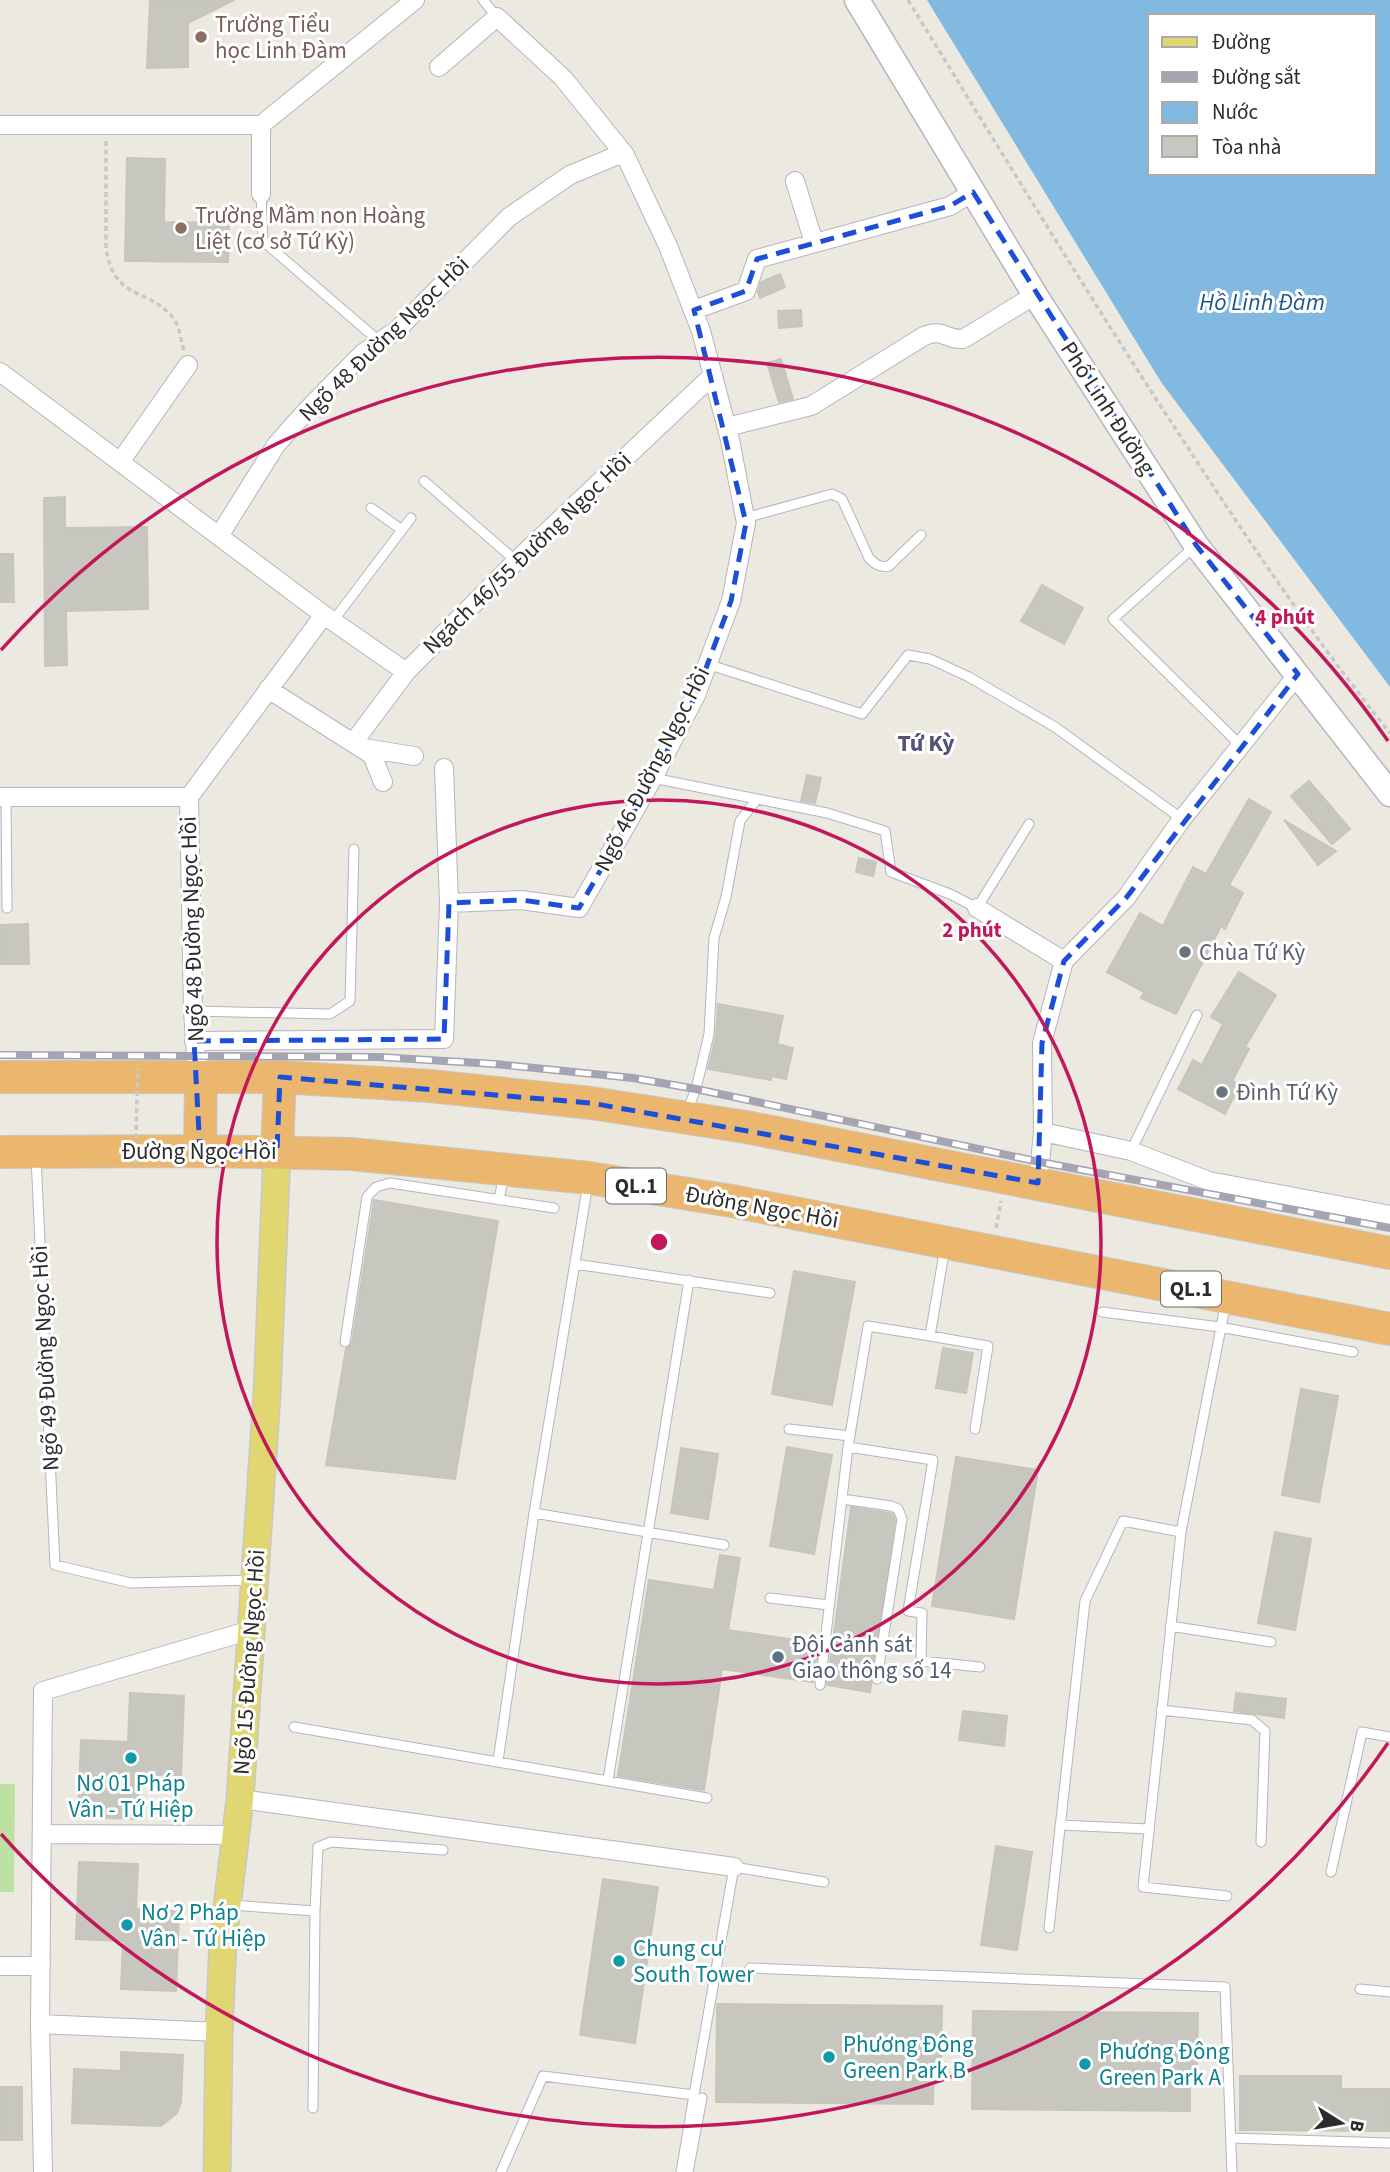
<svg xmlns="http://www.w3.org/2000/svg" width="1390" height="2172" viewBox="0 0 1390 2172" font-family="'Source Sans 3',sans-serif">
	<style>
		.pitch { fill: #bde1a1 }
		.water { fill: #81b9e1; fill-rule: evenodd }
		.building { fill: #c8c7bf; stroke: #c8c5ba; stroke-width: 2 }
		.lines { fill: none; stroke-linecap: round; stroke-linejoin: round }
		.lane-casing { stroke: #b4b5be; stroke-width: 11 }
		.street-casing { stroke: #b4b5be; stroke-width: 20 }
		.secondary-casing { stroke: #b4b5be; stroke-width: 27 }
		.primary-casing { stroke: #c8c8c8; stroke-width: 29 }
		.highway-casing { stroke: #c8c8c8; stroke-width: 34 }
		.path { stroke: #c8c8c8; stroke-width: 3.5; stroke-dasharray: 5 3.5; stroke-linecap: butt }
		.lane { stroke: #fff; stroke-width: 9 }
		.street { stroke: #fff; stroke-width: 18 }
		.secondary { stroke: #fff; stroke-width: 24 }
		.primary { stroke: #e0d772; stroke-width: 26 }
		.highway { stroke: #ebb66d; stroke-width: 32 }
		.rail-casing { stroke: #a4a4b4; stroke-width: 8 }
		.rail { stroke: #fff; stroke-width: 5; stroke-dasharray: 16; stroke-linecap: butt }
		.path-bridge { stroke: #c8c8c8; stroke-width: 3.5; stroke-dasharray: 5 3.5; stroke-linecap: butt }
		.marked { fill: none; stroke: #1d4ed8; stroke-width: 5; stroke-dasharray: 14 9; stroke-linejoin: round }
		.ring { fill: none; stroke: #c2185b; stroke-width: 3.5 }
		.education-dot { fill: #8d6e63; stroke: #fff; stroke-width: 2.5 }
		.worship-dot { fill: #6b7280; stroke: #fff; stroke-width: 2.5 }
		.service-dot { fill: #5c6f8a; stroke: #fff; stroke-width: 2.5 }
		.culture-dot { fill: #0f9aa8; stroke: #fff; stroke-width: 2.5 }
		.labels { text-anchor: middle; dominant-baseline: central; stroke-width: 6; stroke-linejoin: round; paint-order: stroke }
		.shield { fill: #fff; stroke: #6b6b6b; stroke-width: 2 }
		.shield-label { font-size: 21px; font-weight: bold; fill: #2c2c2c }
		.education-label { font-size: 23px; fill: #785e54; stroke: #fff; text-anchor: start }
		.street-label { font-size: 23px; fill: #2c2c2c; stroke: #fff }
		.worship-label { font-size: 23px; fill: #5b616d; stroke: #fff; text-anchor: start }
		.service-label { font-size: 23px; fill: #4e5e75; stroke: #fff; text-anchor: start }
		.culture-label { font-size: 23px; fill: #0d838f; stroke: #fff; text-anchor: start }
		.water-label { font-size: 24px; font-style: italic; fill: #1e578e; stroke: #fff }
		.neighbourhood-label { font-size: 24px; font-weight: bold; fill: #525378; stroke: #fff }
		.centre { fill: #c2185b; stroke: #fff; stroke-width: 3.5 }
		.ring-label { font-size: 21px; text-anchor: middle; font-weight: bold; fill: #c2185b; stroke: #fff; stroke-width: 6; stroke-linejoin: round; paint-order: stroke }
	</style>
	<rect width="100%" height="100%" fill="#ece9e1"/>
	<path class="pitch" d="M0,1784H15L14,1892H0Z"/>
	<path class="water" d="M927,0H1390V687L1161,382ZM1150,16H1374V173H1150Z"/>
	<path class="building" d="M150,0H234L188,23V67L147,68Z
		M127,158L165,159L164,222L229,223L228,262L125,261Z
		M780,274L785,287L760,298L758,292L761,282Z
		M801,310L802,326L779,328L778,311Z
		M781,359L793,399L779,402L767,363Z
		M65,497V528L147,527L148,609L66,611L67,665L45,666L44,498Z
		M0,554H13L14,602H0Z
		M1042,585L1083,608L1064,644L1021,621Z
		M807,775L821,778L815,803L801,801Z
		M1309,781L1350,829L1332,844L1291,796Z
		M1249,799L1271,812L1229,885L1243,893L1225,929L1221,926L1176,1014L1141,998L1144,992L1107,972L1140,913L1163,926L1193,867L1206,874Z
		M1284,820L1336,851L1318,865Z
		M859,858L876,862L873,876L856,872Z
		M28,924L29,964H0V925Z
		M1239,972L1276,995L1245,1047L1249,1049L1232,1081L1240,1085L1225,1114L1178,1089L1193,1060L1202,1065L1223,1024L1211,1017Z
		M718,1004L783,1016L777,1044L793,1048L786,1079L771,1076V1080L708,1069L716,1036Z
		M374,1200L498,1221L455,1479L326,1465L346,1349L352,1343Z
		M794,1271L855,1282L832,1405L772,1394Z
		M943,1348L973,1353L966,1393L936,1388Z
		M1301,1389L1338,1396L1319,1502L1282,1495Z
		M787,1447L832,1455L814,1554L770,1546Z
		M681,1448L718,1454L708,1519L671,1513Z
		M956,1457L1038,1470L1014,1619L932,1606Z
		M851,1507L889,1513L893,1514L895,1520L870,1692L827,1685Z
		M1275,1532L1311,1539L1295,1630L1258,1623Z
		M720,1555L740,1558L728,1630L818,1643L813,1682L722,1669L704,1790L618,1776L649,1580L714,1590Z
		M130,1693L184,1696L181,1776L139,1774L137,1819L78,1817L81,1740L128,1742Z
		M1236,1693L1286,1699L1284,1718L1234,1711Z
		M963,1711L1007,1716L1004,1746L959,1740Z
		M996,1846L1032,1852L1017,1950L981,1945Z
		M79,1862L138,1864L136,1909L179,1911L176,1991L121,1989L123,1941L76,1939Z
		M603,1879L658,1887L635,2043L580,2035Z
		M717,2004L942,2006L941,2061L934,2060L933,2104L716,2102Z
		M973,2011L1198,2013L1197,2067H1190V2111L972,2109Z
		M121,2052L183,2055L181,2102L177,2113L161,2126L72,2123L74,2069L121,2071Z
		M1240,2076H1341V2089H1390V2131L1240,2130Z
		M0,2087H22V2140H0Z"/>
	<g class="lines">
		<g class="lane-casing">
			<path id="lane" d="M483,0L497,17
				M261,194L263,241L380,342
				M424,481L516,561
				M371,508L402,530
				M745,518L832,494L842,499L869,558C875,564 880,568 889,566L921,535
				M1195,546L1113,619L1241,746
				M333,621L411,518
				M707,664L862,714L908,655L930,659L969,677L1055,727L1182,819
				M653,778L827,813L885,831L891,872L950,894L977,908L1029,824
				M6,797L7,908
				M193,1011L330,1014L350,1001L354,849
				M686,1113L696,1089L709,1034L714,938L726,897L740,821L757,799
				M1131,1151L1197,1015
				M36,1157L55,1565L131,1583L253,1580
				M499,1200L504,1174
				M945,1247L930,1336L988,1346L975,1429
				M575,1264L770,1293
				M1226,1302L1181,1532L1143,1887L1227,1896
				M1102,1312L1220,1327L1353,1352
				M345,1342L367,1197L376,1187L390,1183L554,1208
				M789,1429L850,1436
				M848,1447L933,1460L908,1611L922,1613L921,1661L980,1667
				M842,1499L891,1506L898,1509L902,1519L877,1679
				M534,1513L724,1545
				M770,1598L829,1605
				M1170,1626L1271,1642
				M820,1685L848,1447L868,1326L930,1336
				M1161,1710L1252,1720L1265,1731L1261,1842
				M294,1727L707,1798
				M498,1761L534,1513L588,1183
				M608,1780L689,1280
				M1060,1825L1149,1829
				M1331,1872L1362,1732L1390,1737
				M230,1905L315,1911L318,1847L331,1842L443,1850
				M1049,1928L1085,1601L1123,1521L1181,1532
				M750,1968L1225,1987L1232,2172
				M1360,1989L1390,1992
				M694,2095L734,1867L824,1882
				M313,2108L315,1911
				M1231,2138L1390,2143
				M501,2172L543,2076L694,2095L681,2172
				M688,2172L702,2098"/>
		</g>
		<g class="street-casing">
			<path id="street" d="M0,125H261L415,0
				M795,181L814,243
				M261,194V125
				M694,310L746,291L757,259L950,206L973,192
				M0,372L324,615
				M727,427L811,406L924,336C945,328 944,340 963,339L1035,295
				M120,462L188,365
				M219,536L276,445L307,410L363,353L397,330L509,217L570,175L623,153
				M268,689L372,755L383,782
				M353,743L406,672L516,561L713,375
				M364,748L414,756
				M444,768L449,903
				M0,797H189
				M977,908L1064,961
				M194,1041L444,1039L449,903L521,900L579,908L653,778L696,695L731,601L746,523L730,440L701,331L668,246L625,155L563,78L497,17L439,67
				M201,1077L196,1056L193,1011L189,797L324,615L406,672
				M1043,1132L1131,1151L1209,1181L1390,1215
				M1038,1183L1043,1132L1042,1043L1064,961L1126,898L1182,819L1298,674
				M240,1799L734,1867
				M42,1834L236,1835
				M0,1966H41
				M40,2024L219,2032
				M43,2172L40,2024L43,1691L251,1630"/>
		</g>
		<g class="secondary-casing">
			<path id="secondary" d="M857,0L1035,295L1196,545L1390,794"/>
		</g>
		<g class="primary-casing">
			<path id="primary" d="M217,2172L219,2032L223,1941L240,1799L267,1394L277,1151"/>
		</g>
		<g class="highway-casing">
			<path id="highway" d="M0,1077H280L430,1086L591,1103L746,1127L1390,1253
				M200,1151L201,1077
				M277,1151L280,1077
				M0,1152L200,1151L351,1154L589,1178L732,1201L1390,1329"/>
		</g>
		<path class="path" d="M908,0C1002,153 1095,307 1194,457C1256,552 1319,645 1390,733
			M106,141V248C114,302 148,286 174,319C180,327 181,342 184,351
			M996,1228L1001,1201"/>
		<use href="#lane" class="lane"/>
		<use href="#street" class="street"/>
		<use href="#secondary" class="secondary"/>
		<use href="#primary" class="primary"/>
		<use href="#highway" class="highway"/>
		<g class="rail-casing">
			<path id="rail" d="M0,1055L379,1057L495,1064L633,1078L696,1089L1040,1162L1390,1228"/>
		</g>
		<use href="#rail" class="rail"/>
		<path class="path-bridge" d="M135,1164L138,1068"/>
	</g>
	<path class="marked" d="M973,192L1196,545L1298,674L1126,898L1064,961L1042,1043L1038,1183L591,1103L280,1077L277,1151H200L194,1041L444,1039L449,903L521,900L579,908L653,778L696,695L731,601L746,523L694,310L746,291L757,259L950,206Z"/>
	<g class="ring">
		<circle cx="659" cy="1242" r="442"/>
		<path d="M1388 1743A885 885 0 0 1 1 1834M1 650A885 885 0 0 1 1388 741"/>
	</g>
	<g class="education-dot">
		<circle cx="201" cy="37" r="7"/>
		<circle cx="181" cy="228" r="7"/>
	</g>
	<g class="worship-dot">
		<circle cx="1185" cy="952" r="7"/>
		<circle cx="1222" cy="1092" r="7"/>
	</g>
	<circle class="service-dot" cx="778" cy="1657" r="7"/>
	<g class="culture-dot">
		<circle cx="131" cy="1758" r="7"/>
		<circle cx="127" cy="1925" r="7"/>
		<circle cx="619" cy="1961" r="7"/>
		<circle cx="829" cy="2057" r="7"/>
		<circle cx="1085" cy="2064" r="7"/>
	</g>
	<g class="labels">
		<g class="shield">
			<rect x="606" y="1168.5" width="60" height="35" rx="5"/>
			<rect x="1161" y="1271.5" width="60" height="35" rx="5"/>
		</g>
		<g class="shield-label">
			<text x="636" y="1186">QL.1</text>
			<text x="1191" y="1289">QL.1</text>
		</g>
		<g class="education-label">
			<text x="215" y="24">Trường Tiểu<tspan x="215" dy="26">học Linh Đàm</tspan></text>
			<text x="195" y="215">Trường Mầm non Hoàng<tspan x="195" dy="26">Liệt (cơ sở Tứ Kỳ)</tspan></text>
		</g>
		<g class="street-label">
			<text transform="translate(384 339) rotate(-44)">Ngõ 48 Đường Ngọc Hồi</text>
			<text transform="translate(1108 408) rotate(57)">Phố Linh Đường</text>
			<text transform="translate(527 553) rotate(-44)">Ngách 46/55 Đường Ngọc Hồi</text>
			<text transform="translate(652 769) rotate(-63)">Ngõ 46 Đường Ngọc Hồi</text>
			<text transform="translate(192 929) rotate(-92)">Ngõ 48 Đường Ngọc Hồi</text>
			<text x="199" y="1151">Đường Ngọc Hồi</text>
			<text transform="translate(762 1207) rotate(10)">Đường Ngọc Hồi</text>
			<text transform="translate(45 1358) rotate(-93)">Ngõ 49 Đường Ngọc Hồi</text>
			<text transform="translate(249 1662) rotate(-86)">Ngõ 15 Đường Ngọc Hồi</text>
		</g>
		<g class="worship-label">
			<text x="1199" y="952">Chùa Tứ Kỳ</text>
			<text x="1236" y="1092">Đình Tứ Kỳ</text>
		</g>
		<g class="service-label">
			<text x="792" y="1644">Đội Cảnh sát<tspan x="792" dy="26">Giao thông số 14</tspan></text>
		</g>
		<g class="culture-label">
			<text x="131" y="1783" text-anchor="middle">Nơ 01 Pháp<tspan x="131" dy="26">Vân - Tứ Hiệp</tspan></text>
			<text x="141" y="1912">Nơ 2 Pháp<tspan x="141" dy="26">Vân - Tứ Hiệp</tspan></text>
			<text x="633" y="1948">Chung cư<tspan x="633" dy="26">South Tower</tspan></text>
			<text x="843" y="2044">Phương Đông<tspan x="843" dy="26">Green Park B</tspan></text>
			<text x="1099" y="2051">Phương Đông<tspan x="1099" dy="26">Green Park A</tspan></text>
		</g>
		<g class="water-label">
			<text x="1262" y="302">Hồ Linh Đàm</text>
		</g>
		<g class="neighbourhood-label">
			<text x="926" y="743">Tứ Kỳ</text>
		</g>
	</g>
	<circle cx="659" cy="1242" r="10" class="centre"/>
	<g class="ring-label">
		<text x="1285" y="624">4 phút</text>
		<text x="972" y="937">2 phút</text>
	</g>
	<rect x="1148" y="14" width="228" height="161" fill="#ffffff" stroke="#ababab" stroke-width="2"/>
	<rect x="1162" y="37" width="35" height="10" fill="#e0d772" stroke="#ababab" stroke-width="2"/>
	<text x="1212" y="49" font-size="21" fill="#2c2c2c">Đường</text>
	<rect x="1162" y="72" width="35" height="10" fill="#a4a4b4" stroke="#ababab" stroke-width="2"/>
	<text x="1212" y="84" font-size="21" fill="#2c2c2c">Đường sắt</text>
	<rect x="1162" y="102" width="35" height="21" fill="#81b9e1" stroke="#ababab" stroke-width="2"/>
	<text x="1212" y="119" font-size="21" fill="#2c2c2c">Nước</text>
	<rect x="1162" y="136" width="35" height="21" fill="#c8c7bf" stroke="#ababab" stroke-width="2"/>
	<text x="1212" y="154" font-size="21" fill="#2c2c2c">Tòa nhà</text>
	<g transform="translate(1341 2123) rotate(101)" stroke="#ffffff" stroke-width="5" paint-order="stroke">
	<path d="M0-5L12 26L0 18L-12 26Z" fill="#2c2c2c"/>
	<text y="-10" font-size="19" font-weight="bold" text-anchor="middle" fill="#2c2c2c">B</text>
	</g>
</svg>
